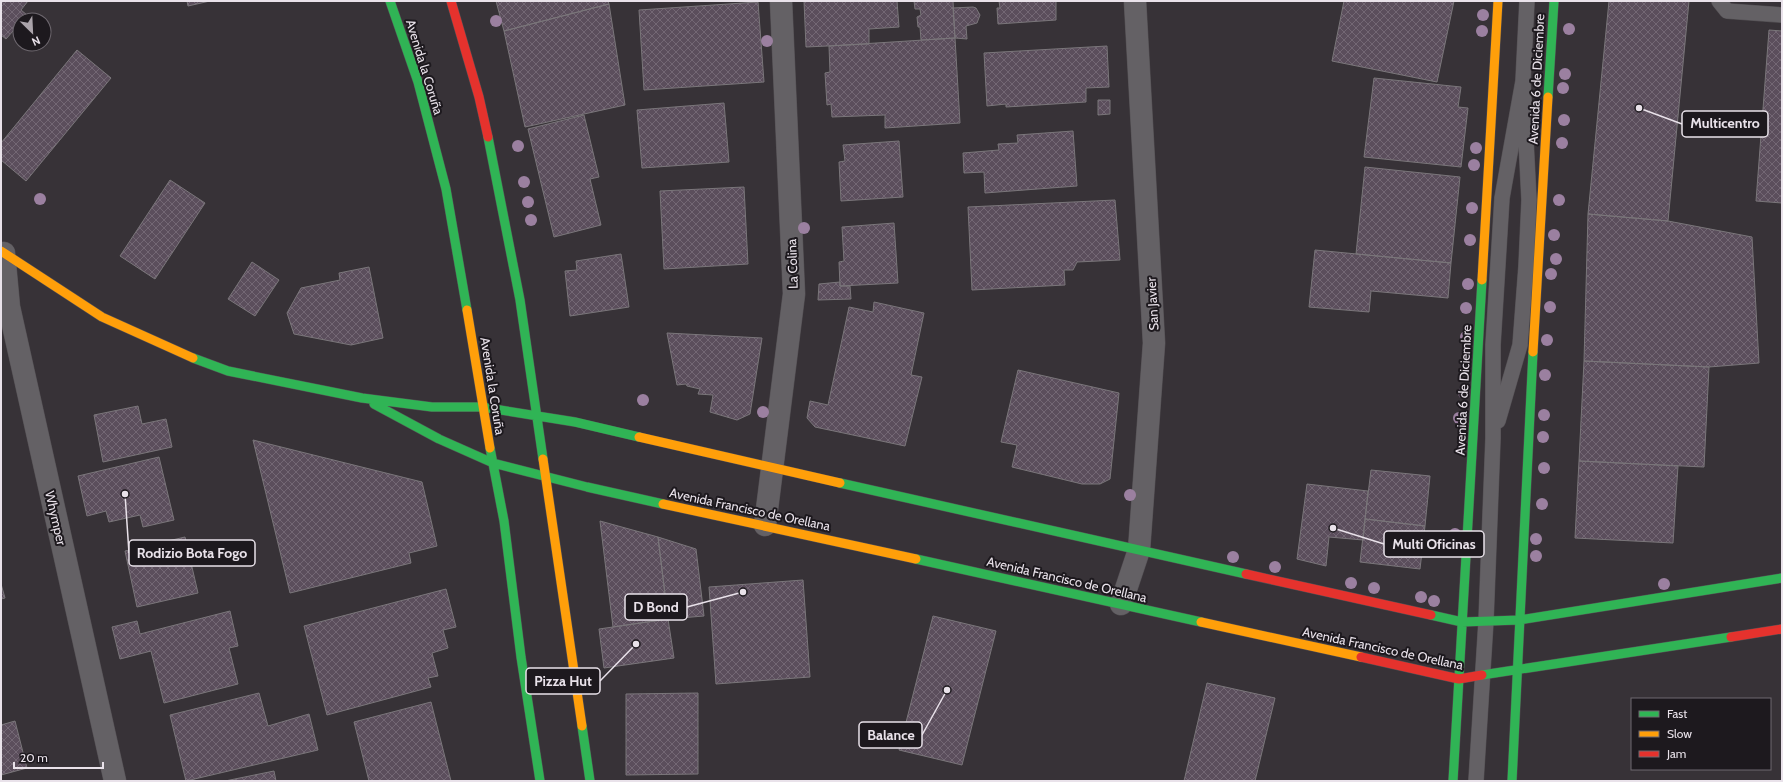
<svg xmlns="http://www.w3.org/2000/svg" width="1783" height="782" viewBox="0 0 1783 782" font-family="Cabin,sans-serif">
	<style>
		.building { fill: url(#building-cross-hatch); stroke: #7a767a }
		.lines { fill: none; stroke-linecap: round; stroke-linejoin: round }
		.lane-casing { stroke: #534f53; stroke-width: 16 }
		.street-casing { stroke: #534f53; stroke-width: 23 }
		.fast-casing { stroke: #534f53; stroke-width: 10 }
		.slow-casing { stroke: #534f53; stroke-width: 10 }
		.jam-casing { stroke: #534f53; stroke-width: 10 }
		.lane { stroke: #646165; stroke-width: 15 }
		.street { stroke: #646165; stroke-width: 22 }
		.fast { stroke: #30b455; stroke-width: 9 }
		.slow { stroke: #ff9f0a; stroke-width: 9 }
		.jam { stroke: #e5322d; stroke-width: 9 }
		.tree { fill: #9b80a0 }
		.labels { text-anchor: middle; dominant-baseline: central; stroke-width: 4; stroke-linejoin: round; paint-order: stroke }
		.street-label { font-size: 13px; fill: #e9e2ea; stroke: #1d191e }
		.leader { fill: none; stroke: #e9e2ea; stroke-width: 1.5 }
		.callout-dot { fill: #e9e2ea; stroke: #1d191e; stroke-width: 1.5 }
		.callout { fill: #1d191e; stroke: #e9e2ea; stroke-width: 1.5 }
		.callout-label { font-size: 14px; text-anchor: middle; font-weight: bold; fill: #e9e2ea }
	</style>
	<defs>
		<pattern id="building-cross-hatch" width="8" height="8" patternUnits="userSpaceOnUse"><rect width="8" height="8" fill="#5b4e5c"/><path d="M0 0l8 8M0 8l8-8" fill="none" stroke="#736774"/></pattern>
	</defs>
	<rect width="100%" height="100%" fill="#373237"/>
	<path class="building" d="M1,1H28L21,10L27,15L23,20H20V23L6,39L1,35Z
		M187,1H210L188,6Z
		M496,1H608L609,4L504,31Z
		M804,1H897L899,27L869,29V44L806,47Z
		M914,1H953L955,38L921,40L920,27H918L917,17L921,15L920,9H915Z
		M999,1H1056V20L998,24L997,8H1000Z
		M1344,1H1454L1437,82L1332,61Z
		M1609,1H1689L1668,221L1588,214Z
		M758,2L764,82L644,90L639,10Z
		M609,4L625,105L525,127L504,31Z
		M973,7L976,8L980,15L977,23L966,26L967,39L955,38L953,8Z
		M1769,30L1782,31V203L1756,201Z
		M955,38L960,123L885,128V115L832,117L831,104L827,105L825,73L830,72L829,46Z
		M1107,46L1109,87L1086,88V102L1006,107V104L987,106L984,53Z
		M77,50L111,78L26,181L1,160V143Z
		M1374,78L1461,87L1458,107L1468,108L1461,167L1364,157Z
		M1098,100H1110V114L1098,115Z
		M724,103L729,162L642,168L637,110Z
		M584,115L599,177L590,179L601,225L554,237L528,129Z
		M1073,131L1077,186L985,193L984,172L964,173L963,153L999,150L998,144L1018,143L1017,135Z
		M899,141L903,197L841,201L839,162L845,161L843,145Z
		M1365,167L1460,177L1451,263L1356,254Z
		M170,180L205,203L155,279L120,256Z
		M744,187L748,264L664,269L660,191Z
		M1115,200L1120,260L1077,262L1073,270H1064L1065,285L972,290L968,207Z
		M1588,214L1668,221L1752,237L1759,363L1709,367L1584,361Z
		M894,223L898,283L840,286L839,262L844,261L842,227Z
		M1315,250L1451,263L1448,298L1371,291L1369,312L1309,307Z
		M621,254L629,307L570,316L565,271L577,270L576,261Z
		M252,262L279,280L255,316L228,299Z
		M369,267L383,338L351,345L294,334L287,313L301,288L340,280L339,273Z
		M840,282V286H850L851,299L818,300L819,284Z
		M874,302L924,313L911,375L922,377L905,446L815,427L807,418L810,401L828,405L849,307L873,312Z
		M667,333L762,338L750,414L737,420L710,412L713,395L698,394L700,389L687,386L686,384L677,385Z
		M1584,361L1709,367L1704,467L1579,461Z
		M1018,370L1119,393L1110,479L1100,484H1082L1012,467L1017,445L1001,442Z
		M138,406L142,424L166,419L172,447L103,462L94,415Z
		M253,440L422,482L437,546L409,553L411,563L290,593Z
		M159,457L174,520L143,527L140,515L109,522L106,511L87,516L78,476Z
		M1579,461L1678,466L1673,543L1575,538Z
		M1371,470L1430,476L1425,526L1365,519Z
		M1307,484L1368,491L1363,540L1329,537L1326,566L1297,559Z
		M1365,519L1425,526L1420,569L1360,562Z
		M600,521L658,537L668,619L613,627Z
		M185,537L198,593L137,607L125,551Z
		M658,537L696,549L704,616L668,619Z
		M803,580L810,677L716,684L709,587Z
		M1,584L5,598L1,599Z
		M446,589L456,627L443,630L448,648L432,653L438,676L428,678L431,687L327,715L304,626Z
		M230,611L238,646L229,648L238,684L164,703L151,651L120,659L112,627L137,621L140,634Z
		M933,616L996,631L962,765L899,750Z
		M668,619L674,658L604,668L599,629Z
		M1207,683L1275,698L1255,781H1184Z
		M259,693L268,726L309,714L318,750L186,781L170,715Z
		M698,693V774L626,775V694Z
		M431,702L451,781H369L354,722Z
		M15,721L27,768L1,775V725Z
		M274,771L276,781H225Z"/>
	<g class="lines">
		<g class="lane-casing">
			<path id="lane" d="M1719,1L1727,11L1782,15
				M1498,421L1520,345L1526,266L1529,200L1523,81L1527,1
				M1476,781L1486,621L1493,438V345L1502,198L1523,81"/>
		</g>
		<g class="street-casing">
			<path id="street" d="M4,253L9,307L115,781
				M765,525L794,294L781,1
				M1121,604L1139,550L1154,343L1135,1"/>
		</g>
		<g class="fast-casing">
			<path id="fast" d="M390,1L418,82L446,189L467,310
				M1548,97L1554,1
				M488,137L520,300L543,459
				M193,358L228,371L362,398L432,407H482L575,422L639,437
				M374,404L439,439L493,463L587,487L663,504
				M490,448L504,521L521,657L540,781
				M840,483L1246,574
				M916,559L1201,622
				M1431,615L1462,622L1519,620L1782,578
				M1482,675L1731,637
				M582,726L590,781
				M1453,781L1482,280
				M1512,781L1533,352"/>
		</g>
		<g class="slow-casing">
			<path id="slow" d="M1,251L102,317L193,358
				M1482,280L1498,1
				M467,310L490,448
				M1533,352L1548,97
				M639,437L840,483
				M543,459L582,726
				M663,504L916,559
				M1201,622L1361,657"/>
		</g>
		<g class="jam-casing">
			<path id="jam" d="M451,1L479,97L488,137
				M1246,574L1431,615
				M1731,637L1782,629
				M1361,657L1459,679L1482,675"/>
		</g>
		<use href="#lane" class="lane"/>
		<use href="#street" class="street"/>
		<use href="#fast" class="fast"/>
		<use href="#slow" class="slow"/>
		<use href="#jam" class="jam"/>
	</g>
	<g class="tree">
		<circle cx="1483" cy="15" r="6"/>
		<circle cx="496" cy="21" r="6"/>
		<circle cx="1569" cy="29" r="6"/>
		<circle cx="1482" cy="31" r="6"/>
		<circle cx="767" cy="41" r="6"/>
		<circle cx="1565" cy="74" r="6"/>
		<circle cx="1563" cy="88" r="6"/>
		<circle cx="1564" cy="120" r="6"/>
		<circle cx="1562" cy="143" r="6"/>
		<circle cx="518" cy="146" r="6"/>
		<circle cx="1476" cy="148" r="6"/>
		<circle cx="1474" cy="165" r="6"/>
		<circle cx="524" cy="182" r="6"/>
		<circle cx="40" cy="199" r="6"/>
		<circle cx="1559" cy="200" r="6"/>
		<circle cx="528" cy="202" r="6"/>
		<circle cx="1472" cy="208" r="6"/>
		<circle cx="531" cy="220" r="6"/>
		<circle cx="804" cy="228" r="6"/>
		<circle cx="1554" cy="235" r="6"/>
		<circle cx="1470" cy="240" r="6"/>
		<circle cx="1556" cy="259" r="6"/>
		<circle cx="1551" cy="274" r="6"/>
		<circle cx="1468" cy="284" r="6"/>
		<circle cx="1550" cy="307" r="6"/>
		<circle cx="1466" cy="308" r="6"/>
		<circle cx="1466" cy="337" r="6"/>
		<circle cx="1547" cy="340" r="6"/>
		<circle cx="1545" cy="375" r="6"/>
		<circle cx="1464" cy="393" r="6"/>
		<circle cx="643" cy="400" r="6"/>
		<circle cx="763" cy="412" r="6"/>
		<circle cx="1544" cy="415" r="6"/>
		<circle cx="1459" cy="418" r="6"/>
		<circle cx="1543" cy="437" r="6"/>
		<circle cx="1544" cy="468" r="6"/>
		<circle cx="1130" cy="495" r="6"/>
		<circle cx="1542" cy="504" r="6"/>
		<circle cx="1455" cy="534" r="6"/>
		<circle cx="1536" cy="539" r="6"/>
		<circle cx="1536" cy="556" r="6"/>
		<circle cx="1233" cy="557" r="6"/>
		<circle cx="1275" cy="567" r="6"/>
		<circle cx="1351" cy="583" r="6"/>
		<circle cx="1664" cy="584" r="6"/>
		<circle cx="1374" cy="588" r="6"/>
		<circle cx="1421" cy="597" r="6"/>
		<circle cx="1434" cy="601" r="6"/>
	</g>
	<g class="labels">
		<g class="street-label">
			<text transform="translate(425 67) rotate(73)">Avenida la Coruña</text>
			<text transform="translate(1536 79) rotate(-87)">Avenida 6 de Diciembre</text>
			<text transform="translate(792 264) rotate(-92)">La Colina</text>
			<text transform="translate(1152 304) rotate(-93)">San Javier</text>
			<text transform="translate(493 386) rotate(81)">Avenida la Coruña</text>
			<text transform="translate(1463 390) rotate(-87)">Avenida 6 de Diciembre</text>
			<text transform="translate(750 509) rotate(12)">Avenida Francisco de Orellana</text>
			<text transform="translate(56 518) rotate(77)">Whymper</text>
			<text transform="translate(1067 579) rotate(13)">Avenida Francisco de Orellana</text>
			<text transform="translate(1383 648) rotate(12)">Avenida Francisco de Orellana</text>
		</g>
	</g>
	<path class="leader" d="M1639 108L1682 124M1333 528L1384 544M125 494L129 553M743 592L687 607M636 644L600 681M947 690L922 735"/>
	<g class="callout-dot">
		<circle cx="1639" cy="108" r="4"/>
		<circle cx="1333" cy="528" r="4"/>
		<circle cx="125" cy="494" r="4"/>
		<circle cx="743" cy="592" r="4"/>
		<circle cx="636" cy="644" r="4"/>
		<circle cx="947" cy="690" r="4"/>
	</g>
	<g class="callout">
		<rect x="1682" y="111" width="86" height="26" rx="4"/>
		<rect x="1384" y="531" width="100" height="26" rx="4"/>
		<rect x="129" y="540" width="126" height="26" rx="4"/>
		<rect x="625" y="594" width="62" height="26" rx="4"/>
		<rect x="526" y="668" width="74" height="26" rx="4"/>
		<rect x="859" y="722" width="63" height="26" rx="4"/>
	</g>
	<g class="callout-label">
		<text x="1725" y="128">Multicentro</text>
		<text x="1434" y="549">Multi Oficinas</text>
		<text x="192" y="558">Rodizio Bota Fogo</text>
		<text x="656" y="612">D Bond</text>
		<text x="563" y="686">Pizza Hut</text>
		<text x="891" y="740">Balance</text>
	</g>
	<rect width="1783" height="782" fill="none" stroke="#e9e2ea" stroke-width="4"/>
	<rect x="1631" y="698" width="140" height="72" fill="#1d191e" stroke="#6f6970"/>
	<rect x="1639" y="711" width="20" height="6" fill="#30b455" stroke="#6f6970"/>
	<text x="1667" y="718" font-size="12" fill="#e9e2ea">Fast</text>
	<rect x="1639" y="731" width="20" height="6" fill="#ff9f0a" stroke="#6f6970"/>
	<text x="1667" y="738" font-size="12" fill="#e9e2ea">Slow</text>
	<rect x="1639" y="751" width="20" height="6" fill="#e5322d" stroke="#6f6970"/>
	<text x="1667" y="758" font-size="12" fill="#e9e2ea">Jam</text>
	<g transform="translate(32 32) rotate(156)"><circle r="19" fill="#1d191e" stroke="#6f6970"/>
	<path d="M0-3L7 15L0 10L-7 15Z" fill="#aba4ab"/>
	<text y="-6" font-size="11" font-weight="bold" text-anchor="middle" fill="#e9e2ea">N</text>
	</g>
	<path d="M14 762v6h89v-6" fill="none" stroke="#e9e2ea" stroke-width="2"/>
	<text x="20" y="762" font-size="12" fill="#e9e2ea" stroke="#1d191e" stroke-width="3" paint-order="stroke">20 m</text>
</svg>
